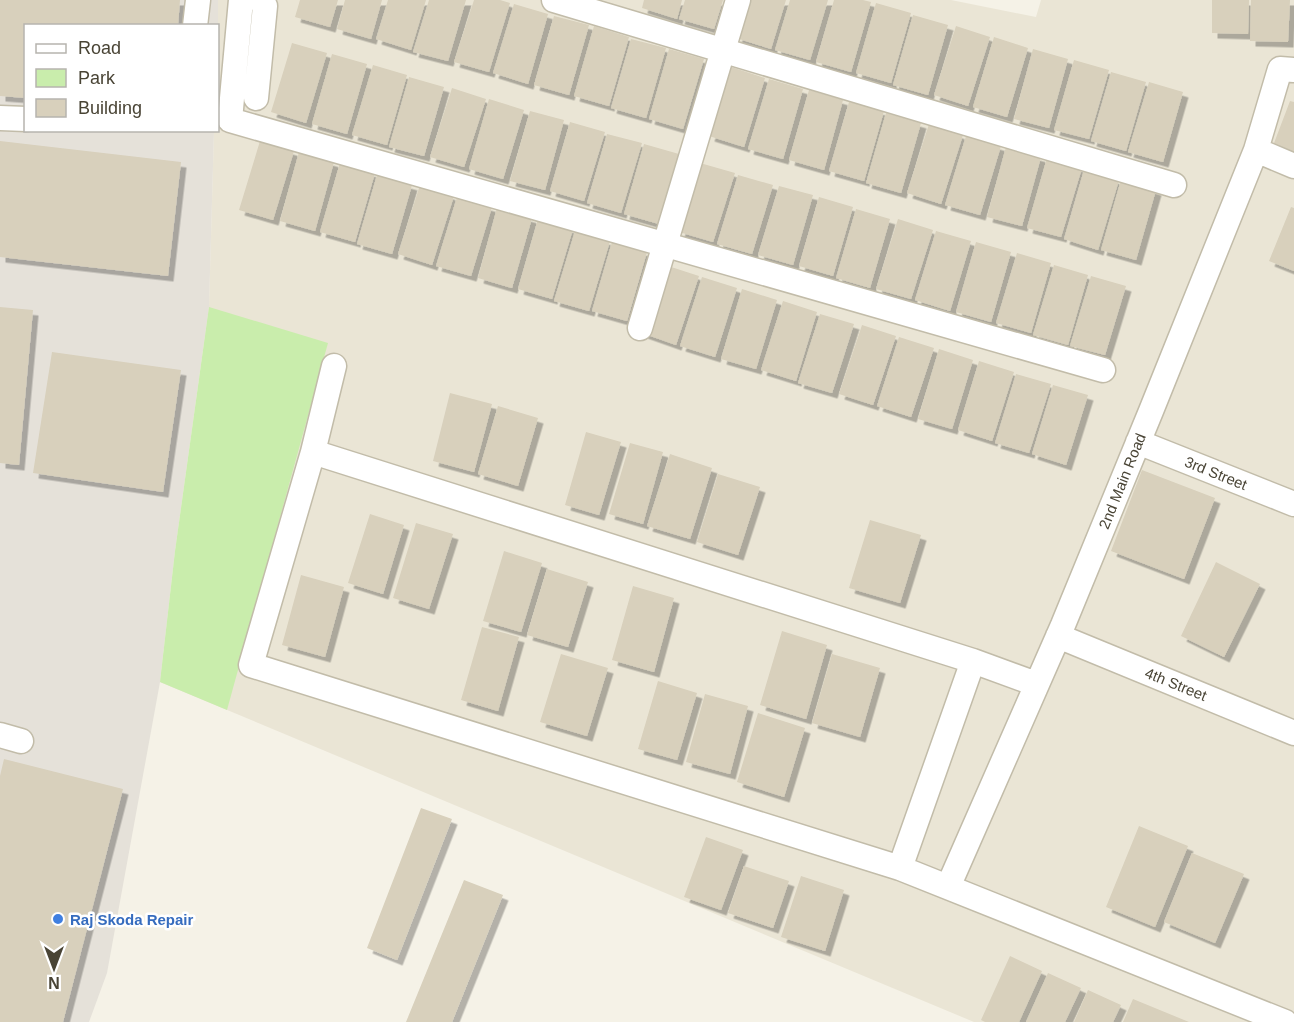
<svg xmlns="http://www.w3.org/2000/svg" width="1294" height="1022" viewBox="0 0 1294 1022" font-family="Arial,sans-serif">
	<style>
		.residential { fill: #eae5d5 }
		.industrial { fill: #e5e1d9 }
		.green { fill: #c9edac }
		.building { fill: #d8d0bc; filter: url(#shadow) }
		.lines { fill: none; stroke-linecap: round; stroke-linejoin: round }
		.minor-casing { stroke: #c2bca9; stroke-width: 27 }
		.minor { stroke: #fff; stroke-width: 24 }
		.shop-dot { fill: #3f7fe0; stroke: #fff; stroke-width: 2 }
		.labels { text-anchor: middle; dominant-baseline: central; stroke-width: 5; stroke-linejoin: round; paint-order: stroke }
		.street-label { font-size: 15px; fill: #494435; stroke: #fff }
		.shop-label { font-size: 15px; font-weight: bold; fill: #366cbe; stroke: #fff; text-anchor: start }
	</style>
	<defs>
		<filter id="shadow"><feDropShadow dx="5.5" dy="5.5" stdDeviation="0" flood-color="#0004"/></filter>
	</defs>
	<rect width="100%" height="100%" fill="#f5f2e7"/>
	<path class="residential" d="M218,0H951L1036,17L1041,0H1294V1022H974L160,682L209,307L214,131L218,130Z"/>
	<path class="industrial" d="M0,0H218V31V26H26V130L214,131L209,307L175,551L160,682L107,973L89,1022H0Z"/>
	<path class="green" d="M209,307L328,343L227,710L160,682L175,551Z"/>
	<path class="building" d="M0,0H180L178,26H26V98L0,96Z
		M300,0H338L330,27L295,17Z
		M345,0H382L371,39L337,29Z
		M388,0H426L411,50L376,39Z
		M429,0H466L448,61L413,52Z
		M474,0H500L510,3L489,72L454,62Z
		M644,0H682L677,19L642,8Z
		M685,0H723L714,29L679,19Z
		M748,0H786L771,49L736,38Z
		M790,0H828L810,60L775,50Z
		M834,0H863L871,2L851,72L816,62Z
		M1212,0H1249L1248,34L1212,33Z
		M1251,0H1290L1288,42L1250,41Z
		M876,3L911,13L891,83L856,73Z
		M514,4L548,14L528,84L493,73Z
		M913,15L948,25L928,95L893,85Z
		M554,16L589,25L569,95L534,85Z
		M594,26L629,37L609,106L574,96Z
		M956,26L990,37L968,106L934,95Z
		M994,37L1028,48L1007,117L973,107Z
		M631,39L666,48L646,118L611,108Z
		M292,43L327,53L306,123L271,112Z
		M669,49L704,59L683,129L649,119Z
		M1033,49L1068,59L1049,128L1014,119Z
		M332,54L367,64L347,134L312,124Z
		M1074,60L1109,70L1089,139L1054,130Z
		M373,65L407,75L387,145L352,135Z
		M731,67L765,78L744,147L709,136Z
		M1111,72L1146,82L1126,151L1091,141Z
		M409,77L444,87L424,156L389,147Z
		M769,79L803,89L783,159L748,149Z
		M1149,82L1183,92L1163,162L1128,152Z
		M452,88L486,99L464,167L430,157Z
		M809,90L843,100L824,170L789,160Z
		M489,99L524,110L503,179L469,169Z
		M1290,101L1294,102V159L1271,151Z
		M849,102L884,111L864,181L829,171Z
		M530,111L564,120L545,190L510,181Z
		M886,113L921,123L901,193L866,183Z
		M570,122L605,132L584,201L550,191Z
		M929,124L963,135L941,204L907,193Z
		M607,134L642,143L621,213L587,203Z
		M966,136L1001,146L980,215L945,205Z
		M0,141L181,162L168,276L0,257Z
		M260,141L294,151L273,220L239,210Z
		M644,144L679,154L659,224L624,214Z
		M1006,147L1041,157L1022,226L987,217Z
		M299,152L334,162L315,231L280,221Z
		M1047,158L1082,168L1061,237L1027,228Z
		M340,163L375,173L355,242L320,232Z
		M700,163L735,173L713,242L679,232Z
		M1084,170L1119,180L1098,250L1064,239Z
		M377,175L412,185L392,254L357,244Z
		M738,175L773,185L752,254L717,244Z
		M1121,180L1156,190L1136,260L1101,250Z
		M420,185L454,196L432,265L398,254Z
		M779,186L813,195L793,265L758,255Z
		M457,197L492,207L471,276L436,266Z
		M819,197L853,207L833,276L799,266Z
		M1291,207L1294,208V271L1269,261Z
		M497,208L532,218L512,288L478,278Z
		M856,209L890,219L870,288L836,278Z
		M538,219L573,229L552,299L518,289Z
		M898,219L933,230L911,299L876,289Z
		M575,231L610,241L589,311L554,301Z
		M936,231L971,241L950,311L915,300Z
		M612,242L647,252L627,321L592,311Z
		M976,242L1011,252L991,322L956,312Z
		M1017,253L1051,263L1031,333L996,323Z
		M665,265L699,276L676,345L642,333Z
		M1054,265L1088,275L1068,345L1033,335Z
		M1091,276L1126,286L1105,355L1070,346Z
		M702,277L737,288L715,357L680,346Z
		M742,289L777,300L756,369L721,359Z
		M783,301L817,312L796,381L761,370Z
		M0,307L33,310L19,465L0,463Z
		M820,314L854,324L832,393L798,383Z
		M862,325L896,336L873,405L839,394Z
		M899,337L934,348L911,417L877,406Z
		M939,349L973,360L952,429L918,419Z
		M52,352L181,370L163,492L33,473Z
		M979,361L1014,372L992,441L958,430Z
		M1016,374L1051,384L1029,453L995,443Z
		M1053,385L1088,395L1066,465L1032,454Z
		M450,393L492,404L474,472L433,461Z
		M498,406L538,418L518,486L478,474Z
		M586,432L621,442L599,515L565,505Z
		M630,443L663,452L643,524L609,514Z
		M670,454L712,468L690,539L647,526Z
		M1142,470L1215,498L1184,579L1111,551Z
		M718,474L760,487L738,555L697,542Z
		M370,514L404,525L383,594L348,583Z
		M870,520L921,535L900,603L849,588Z
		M416,523L453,534L429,609L393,598Z
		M504,551L542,563L521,632L483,621Z
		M1216,562L1260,584L1224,657L1181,636Z
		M547,569L588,582L568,647L527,635Z
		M301,575L344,587L325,657L282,645Z
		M633,586L674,598L654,672L612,660Z
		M482,627L519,637L498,711L461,700Z
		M782,631L827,645L806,719L760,705Z
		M561,654L608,668L587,736L540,722Z
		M832,654L880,668L860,737L812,723Z
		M658,681L697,693L677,760L638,749Z
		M705,694L748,706L730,774L686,762Z
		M758,713L805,728L784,797L737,782Z
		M4,759L123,789L63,1022H0V776Z
		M421,808L452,819L397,960L367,948Z
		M1139,826L1188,846L1155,927L1106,907Z
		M706,837L743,850L721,910L684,897Z
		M1192,853L1244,874L1215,943L1164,922Z
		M744,866L789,881L773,928L728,913Z
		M801,876L844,890L825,951L781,937Z
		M464,880L503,895L452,1022H406Z
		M1010,956L1042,971L1019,1022H985L981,1020Z
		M1048,973L1081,988L1065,1022H1026Z
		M1088,990L1121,1005L1113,1022H1074Z
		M1133,999L1189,1022H1123Z"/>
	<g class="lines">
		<g class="minor-casing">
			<path id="minor" d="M241,0L230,120L1103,370
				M554,0L1174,185
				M195,26L198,0
				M256,98L265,6L260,0
				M0,118L26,119
				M1256,150L1294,166
				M640,328L738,0
				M1138,442L1294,504
				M313,452L334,366
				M1058,636L1294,733
				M1036,684L973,661L313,452L251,665L900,868L1285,1022
				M0,735L21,741
				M900,868L973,661
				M948,887L1063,625L1151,411L1256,150L1280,69L1294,70"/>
		</g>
		<use href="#minor" class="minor"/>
	</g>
	<circle class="shop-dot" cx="58" cy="919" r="6"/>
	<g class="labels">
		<g class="street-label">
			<text transform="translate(1216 473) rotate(22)">3rd Street</text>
			<text transform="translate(1122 481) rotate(-68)">2nd Main Road</text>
			<text transform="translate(1176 684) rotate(22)">4th Street</text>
		</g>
		<g class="shop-label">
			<text x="70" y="919">Raj Skoda Repair</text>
		</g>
	</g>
	<rect x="24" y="24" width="195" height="108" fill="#ffffff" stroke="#b6b4ae" stroke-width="1.5"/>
	<rect x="36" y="44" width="30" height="9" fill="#ffffff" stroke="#b6b4ae" stroke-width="1.5"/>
	<text x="78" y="54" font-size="18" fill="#494435">Road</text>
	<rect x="36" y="69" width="30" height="18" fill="#c9edac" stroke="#b6b4ae" stroke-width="1.5"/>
	<text x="78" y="84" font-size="18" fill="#494435">Park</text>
	<rect x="36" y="99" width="30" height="18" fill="#d8d0bc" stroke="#b6b4ae" stroke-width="1.5"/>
	<text x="78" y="114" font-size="18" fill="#494435">Building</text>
	<g transform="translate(54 968) rotate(180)" stroke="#ffffff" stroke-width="4.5" paint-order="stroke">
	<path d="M0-4.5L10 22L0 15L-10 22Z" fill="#494435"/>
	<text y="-9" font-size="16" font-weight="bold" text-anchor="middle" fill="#494435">N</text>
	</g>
</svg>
